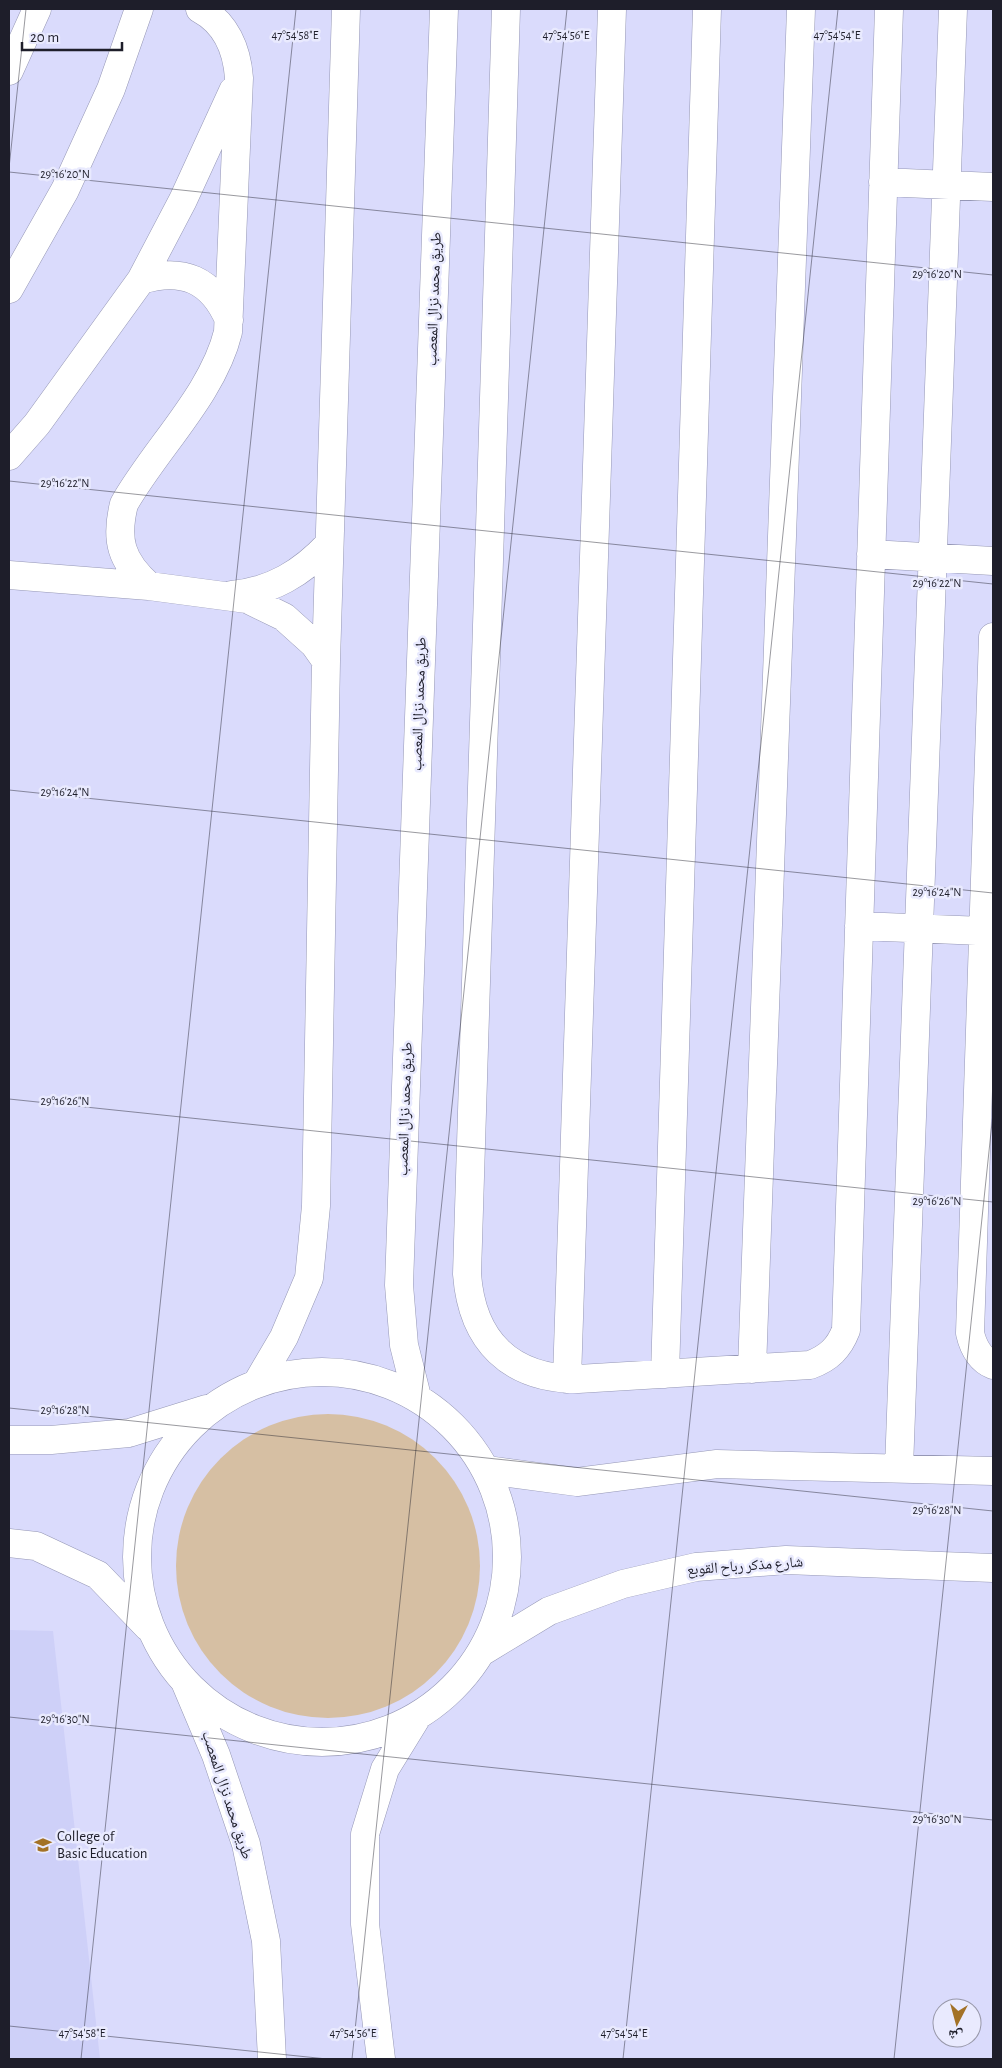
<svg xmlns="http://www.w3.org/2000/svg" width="1002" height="2068" viewBox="0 0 1002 2068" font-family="'Alegreya Sans','Noto Naskh Arabic',sans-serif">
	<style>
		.built { fill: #ced0f8 }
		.green { fill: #d6bfa3 }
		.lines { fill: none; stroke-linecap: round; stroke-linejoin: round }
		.minor-casing { stroke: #9597b5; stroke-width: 29 }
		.minor { stroke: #fff; stroke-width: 28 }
		.ticks { fill: none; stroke: #1e1e2a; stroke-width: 1; stroke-opacity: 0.45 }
		.labels { text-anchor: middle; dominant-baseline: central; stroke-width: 5; stroke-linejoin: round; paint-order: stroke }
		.street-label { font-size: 15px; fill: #1e1e2a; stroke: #e9eafe }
		.poi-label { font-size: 15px; fill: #1e1e2a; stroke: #e9eafe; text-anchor: start }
		.ticks-label { font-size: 12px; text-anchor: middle; fill: #1e1e2a; stroke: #e9eafe; stroke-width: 5; stroke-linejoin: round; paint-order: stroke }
	</style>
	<rect width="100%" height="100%" fill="#dadbfc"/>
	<path class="built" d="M9,1630L53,1631L100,2059H9Z"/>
	<path class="green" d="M176 1566a152 152 0 1 1 304 0a152 152 0 1 1-304 0Z"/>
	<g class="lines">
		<g class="minor-casing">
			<path id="minor" d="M506,9L467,1274C472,1341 510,1379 578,1379L810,1365C829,1358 839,1348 846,1330L889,9
				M9,71L37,9
				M883,182L993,187
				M141,280C183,267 212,280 229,320
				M9,289L65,190L111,89L139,9
				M9,456L37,424L141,280L183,200L233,91
				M871,554L993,561
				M9,575L149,586L247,599L284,617L314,644L326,661
				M149,586C121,561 115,540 124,504C155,449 213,394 228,332L239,78C237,50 226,23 200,9
				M232,595C272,591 302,573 329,544
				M993,637L970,1333C973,1346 979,1359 993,1365
				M859,926L983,931
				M752,1369L801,9
				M137 1557a185 185 0 1 1 370 0a185 185 0 1 1-370 0Z
				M665,1374L707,9
				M567,1379L612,9
				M257,1383L284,1337L309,1278L316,1206L326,661L346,9
				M417,1397L404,1345L399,1285L444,9
				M9,1440H51L129,1433L206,1409
				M899,1468L953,9
				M487,1470L577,1482L717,1464L993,1471
				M9,1543L36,1546L98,1575L148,1627
				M483,1651L549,1611L623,1584L696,1567L786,1560L993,1568
				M186,1684L216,1755L246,1844L266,1941L272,2059
				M381,2059L365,1924V1834L385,1769L417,1717"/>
		</g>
		<use href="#minor" class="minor"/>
	</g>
	<path class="ticks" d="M9,168L26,9M9,172L993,275M9,481L993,584M9,790L993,893M9,1099L993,1202M9,1408L993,1511M9,1717L993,1820M9,2026L327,2059M81,2059L296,9M352,2059L567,9M623,2059L838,9M894,2059L993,1113"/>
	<defs>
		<g id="school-bare" transform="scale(1.35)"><path d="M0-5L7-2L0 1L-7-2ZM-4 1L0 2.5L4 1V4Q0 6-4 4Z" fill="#a37227" stroke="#e9eafe" stroke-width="2.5" paint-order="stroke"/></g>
	</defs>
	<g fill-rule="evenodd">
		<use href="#school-bare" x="43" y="1845"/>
	</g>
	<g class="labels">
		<g class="street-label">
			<text transform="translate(434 299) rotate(-88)">طريق محمد نزال المعصب</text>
			<text transform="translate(419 704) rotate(-88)">طريق محمد نزال المعصب</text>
			<text transform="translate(405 1109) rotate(-88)">طريق محمد نزال المعصب</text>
			<text transform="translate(745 1566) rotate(-4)">شارع مذكر رباح القوبع</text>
			<text transform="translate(227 1795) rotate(72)">طريق محمد نزال المعصب</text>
		</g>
		<g class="poi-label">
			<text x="57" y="1836">College of<tspan x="57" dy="17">Basic Education</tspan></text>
		</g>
	</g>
	<g class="ticks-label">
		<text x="295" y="39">47°54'58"E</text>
		<text x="566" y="39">47°54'56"E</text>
		<text x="837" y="39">47°54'54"E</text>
		<text x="65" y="178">29°16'20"N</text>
		<text x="937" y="278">29°16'20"N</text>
		<text x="65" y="487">29°16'22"N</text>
		<text x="937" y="587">29°16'22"N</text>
		<text x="65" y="796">29°16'24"N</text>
		<text x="937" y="896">29°16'24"N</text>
		<text x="65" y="1105">29°16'26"N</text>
		<text x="937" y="1205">29°16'26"N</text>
		<text x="65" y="1414">29°16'28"N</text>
		<text x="937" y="1514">29°16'28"N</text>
		<text x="65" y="1723">29°16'30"N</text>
		<text x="937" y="1823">29°16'30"N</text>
		<text x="82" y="2037">47°54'58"E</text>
		<text x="353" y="2037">47°54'56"E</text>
		<text x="624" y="2037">47°54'54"E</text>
	</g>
	<rect width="1002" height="2068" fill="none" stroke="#1e1e2a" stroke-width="20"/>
	<g transform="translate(957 2023) rotate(186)"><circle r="24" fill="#e9eafe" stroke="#9898a9"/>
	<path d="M0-4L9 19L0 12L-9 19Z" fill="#a37227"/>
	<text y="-8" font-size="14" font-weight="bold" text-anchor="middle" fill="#1e1e2a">ش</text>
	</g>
	<path d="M22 42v8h100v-8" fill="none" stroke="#1e1e2a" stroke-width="2.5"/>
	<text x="30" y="42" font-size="15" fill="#1e1e2a" stroke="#e9eafe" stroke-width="4" paint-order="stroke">20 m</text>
</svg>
